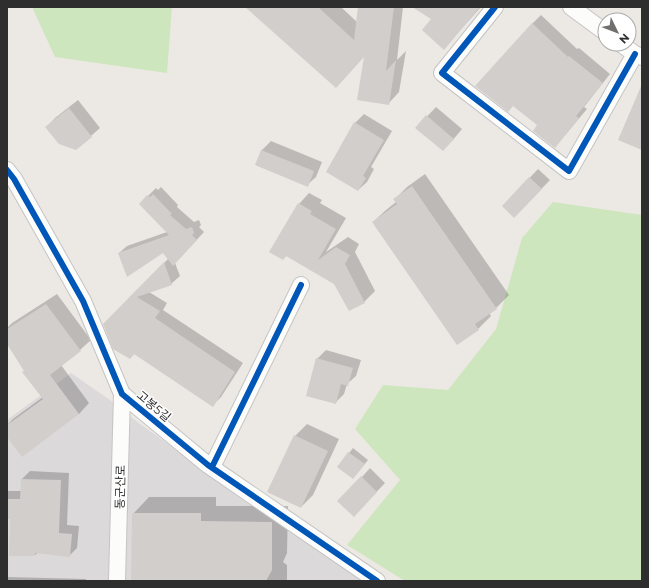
<svg xmlns="http://www.w3.org/2000/svg" width="649" height="588" viewBox="0 0 649 588" font-family="Montserrat,'Noto Sans KR',sans-serif">
	<style>
		.industrial { fill: #dcd9db }
		.green { fill: #cee6be }
		.shadow { fill: #0003 }
		.building { fill: #d1cecb }
		.lines { fill: none; stroke-linecap: round; stroke-linejoin: round }
		.street-casing { stroke: #c5c4c5; stroke-width: 18 }
		.street { stroke: #fcfcfb; stroke-width: 16 }
		.cycleway-casing { stroke: #fff; stroke-width: 8 }
		.cycleway { stroke: #0057b8; stroke-width: 6 }
		.labels { text-anchor: middle; dominant-baseline: central; stroke-width: 3; stroke-linejoin: round; paint-order: stroke }
		.street-label { font-size: 12px; fill: #2e2e2e; stroke: #fff }
	</style>
	<rect width="100%" height="100%" fill="#ece8e4"/>
	<path class="industrial" d="M71,373L110,400L140,424L363,581H7V420Z"/>
	<path class="green" d="M32,7H172L167,73L55,57Z
		M553,202L642,215V581H405L347,545L400,480L355,429L383,385L448,390L496,329L522,238Z"/>
	<path class="shadow" d="M256,7H341L357,22L359,7H403L397,60L406,51L399,92L388,104L365,56Z
		M414,7H481L444,48L433,19Z
		M541,15L577,49L579,48L610,74L584,107L587,109L555,147L539,125L532,24Z
		M78,100L100,128L76,149L47,127L55,118Z
		M436,107L462,129L452,141L417,127Z
		M364,114L392,131L371,167L374,169L367,182L358,190L355,123Z
		M271,141L322,162L316,177L307,185L256,165L262,150Z
		M538,169L550,180L523,208L503,206Z
		M425,174L509,295L496,308L489,313L491,316L478,329L373,222L386,210L396,202L395,199L407,187Z
		M161,187L178,205L177,207L194,222L199,220L201,225L199,227L204,232L175,263L180,276L171,284L149,292L167,303L163,310L243,363L221,397L213,405L135,353L130,358L104,324L169,258L163,252L119,253L127,246L167,232L140,204L156,188L158,190Z
		M309,193L322,200L320,203L346,218L326,252L348,237L359,244L355,252L375,291L364,302L287,255L283,259L299,204Z
		M57,294L91,340L80,350L61,365L89,403L79,414L7,435V425L13,419L43,397L7,342V328L12,323Z
		M326,350L361,360L356,376L347,384L344,394L336,402L317,359Z
		M307,424L339,439L313,495L301,507L295,436Z
		M353,448L368,460L353,478L338,467Z
		M370,468L385,483L362,507V477Z
		M30,471L69,473L67,525L79,526L77,548L69,556L38,552L35,555L11,519L7,518V491H22V479Z
		M149,497H216V506H288L287,553L283,562L287,565V581H132L133,514Z
		M7,577L86,579V581H7Z"/>
	<path class="building" d="M245,7H318L354,40L358,7H394L386,71L396,60L389,105L357,100L364,57L336,88Z
		M412,7H480L444,50L422,30L431,19Z
		M532,23L568,57L569,56L603,83L576,116L579,118L555,148L533,131L537,125L513,106L508,112L475,86Z
		M642,84V150L618,140Z
		M69,108L92,137L76,150L59,144L45,127Z
		M426,115L454,139L443,151L415,128Z
		M354,122L384,140L363,176L366,178L358,191L326,172Z
		M261,150L314,171L308,187L255,165Z
		M529,177L542,189L514,218L502,206Z
		M412,186L497,309L475,324L479,330L457,345L372,222L397,204L393,199Z
		M153,194L172,214L170,215L186,229L192,227L194,233L192,235L197,240L173,266L163,253L127,277L118,253L169,235L139,204L147,195L150,197Z
		M298,203L312,211L310,214L336,229L318,260L336,247L350,255L345,264L365,303L349,311L334,284L286,256L283,260L269,252Z
		M164,262L172,285L137,297L160,311L155,318L235,372L213,407L134,354L130,359L113,349L103,324Z
		M46,304L81,351L50,375L79,414L22,457L7,437V425L43,399L22,372L24,371L7,344V329Z
		M316,358L353,368L348,386L341,384L336,404L306,396Z
		M294,435L328,451L301,508L267,492Z
		M348,452L365,464L353,479L337,467Z
		M361,476L377,492L354,517L337,501Z
		M21,479L61,480L59,533L72,534L70,557L35,553V556H9L10,519H7V499H20Z
		M132,513H201V521L272,522V570L266,581H131Z"/>
	<g class="lines">
		<g class="street-casing">
			<path id="street" d="M495,7L442,73L569,171L635,54
				M571,7L605,32
				M621,44L635,54L642,57
				M7,170L14,179L83,301L122,394L208,465L377,581
				M212,467L301,285
				M117,581L122,394"/>
		</g>
		<use href="#street" class="street"/>
		<g class="cycleway-casing">
			<path id="cycleway" d="M495,7L442,73L569,171L635,54
				M7,170L14,179L83,301L122,394L208,465L377,581
				M212,467L301,285"/>
		</g>
		<use href="#cycleway" class="cycleway"/>
	</g>
	<g class="labels">
		<g class="street-label">
			<text transform="translate(154 406) rotate(40)">고봉5길</text>
			<text transform="translate(120 487) rotate(-89)">동군산로</text>
		</g>
	</g>
	<rect width="649" height="588" fill="none" stroke="#2e2e2e" stroke-width="16"/>
	<g transform="translate(617 32) rotate(133)"><circle r="19" fill="#ffffff" stroke="#ababab"/>
	<path d="M0-3L7 15L0 10L-7 15Z" fill="#706f6e"/>
	<text y="-6" font-size="11" font-weight="bold" text-anchor="middle" fill="#2e2e2e">N</text>
	</g>
</svg>
